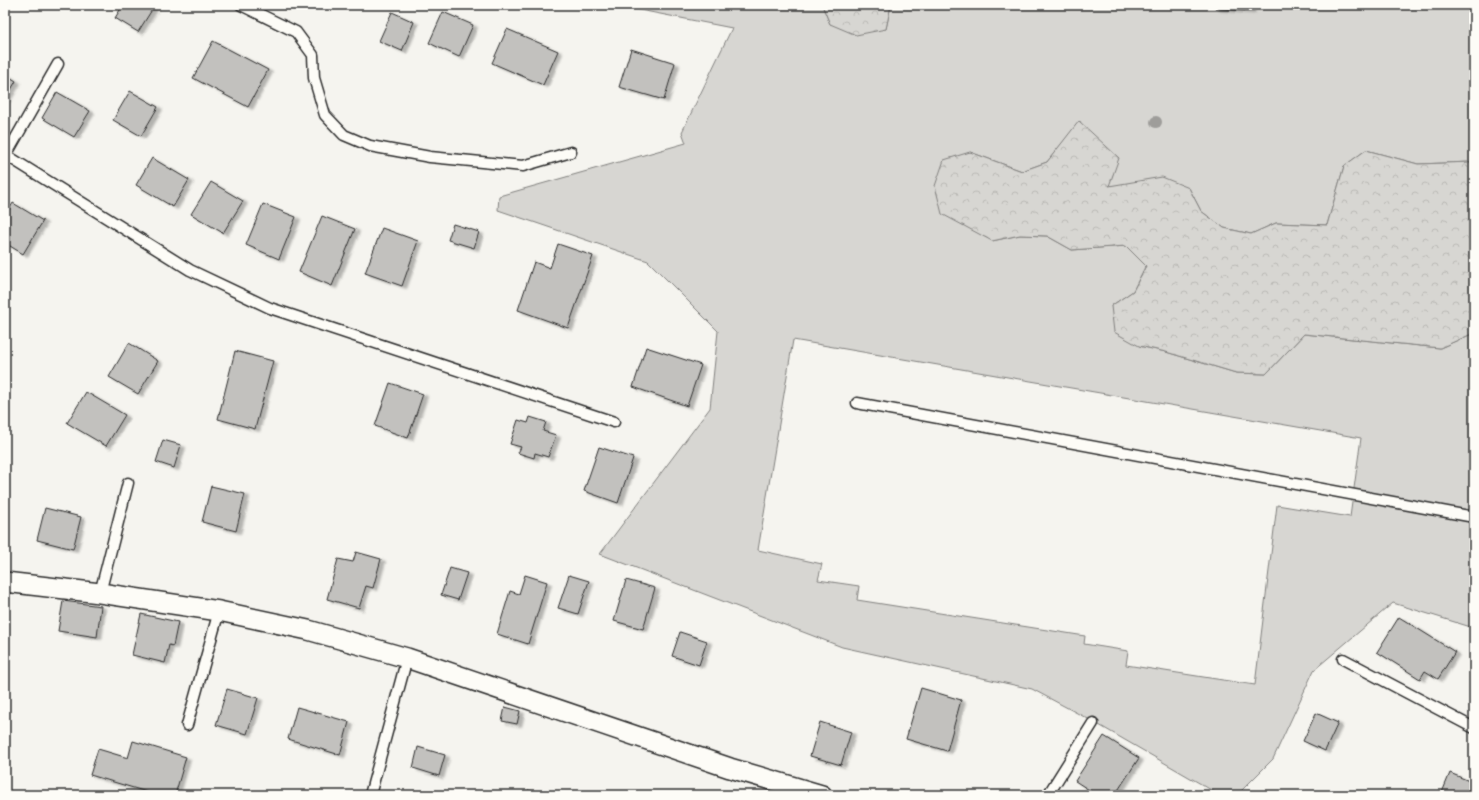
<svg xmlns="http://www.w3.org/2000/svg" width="1479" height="800" viewBox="0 0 1479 800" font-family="'Shantell Sans',sans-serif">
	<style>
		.green { fill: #d7d6d2; stroke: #81807e; fill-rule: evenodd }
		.forest { fill: url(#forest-crowns); stroke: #81807e }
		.building { fill: #c2c1be; stroke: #2b2b2b; filter: url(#shadow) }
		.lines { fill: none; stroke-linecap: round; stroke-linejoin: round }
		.lane-casing { stroke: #2b2b2b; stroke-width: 13 }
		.street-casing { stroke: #2b2b2b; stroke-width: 22 }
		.lane { stroke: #fdfcf7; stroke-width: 10 }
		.street { stroke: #fdfcf7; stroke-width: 19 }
		.tree { fill: #9e9d9a }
	</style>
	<defs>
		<pattern id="forest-crowns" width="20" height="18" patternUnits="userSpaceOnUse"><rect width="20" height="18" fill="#d7d6d2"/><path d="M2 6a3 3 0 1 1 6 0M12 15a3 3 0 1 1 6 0" fill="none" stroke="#b9b8b4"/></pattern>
		<filter id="shadow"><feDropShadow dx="4.5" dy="2.5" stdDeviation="1" flood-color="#0004"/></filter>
	</defs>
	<rect width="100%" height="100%" fill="#f5f4ef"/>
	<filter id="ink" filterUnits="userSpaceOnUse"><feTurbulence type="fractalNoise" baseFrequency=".025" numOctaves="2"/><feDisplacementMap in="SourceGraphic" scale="8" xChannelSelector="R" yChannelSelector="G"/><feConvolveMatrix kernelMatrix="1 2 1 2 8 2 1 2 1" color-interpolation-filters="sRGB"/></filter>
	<g filter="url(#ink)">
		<path class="green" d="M614,5H822L830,24L886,29L891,5H1474V164L1471,162L1418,164L1366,150L1344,166L1327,225L1276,223L1251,234L1224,228L1201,211L1189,188L1109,186L1080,121L1047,162L1022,171L970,152L992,241L1020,235L1047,236L1072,250L1126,246L1146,265L1133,291L1111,306L1139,346L1166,352L1236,373L1266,374L1304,334L1440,348L1474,333V628L1393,603L1314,670L1273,759L1237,795H1220L1092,721L1032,689L842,647L600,554L710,408L718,331L648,261L498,210L499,196L686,143L682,132L732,28ZM793,340L1361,438L1350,517L1277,505L1255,685L1126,665L1128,651L1084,644L1085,636L857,600L859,586L818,580L822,564L758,550Z"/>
		<path class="forest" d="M822,5H891L886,29L856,35L830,24Z
			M1079,121L1119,158L1109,186L1162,177L1189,188L1201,211L1224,228L1251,234L1276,223L1327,225L1344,166L1366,150L1418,164L1471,162L1474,164V333L1440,348L1304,334L1266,374L1236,373L1166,352L1139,346L1114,332L1111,306L1133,291L1146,266L1126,246L1072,250L1047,236L1020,235L992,241L942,214L935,186L944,160L970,152L1022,171L1047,162Z"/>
		<path class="building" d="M123,5H155L138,32L115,18Z
			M1216,5H1250V11L1215,8Z
			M392,12L414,22L402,51L379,41Z
			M443,12L473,25L459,57L429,43Z
			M507,29L558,51L543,85L492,63Z
			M213,41L268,70L248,107L193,78Z
			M631,49L675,63L664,100L619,87Z
			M5,74L16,81L5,100Z
			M130,91L158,107L141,136L113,120Z
			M57,92L90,111L74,137L42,118Z
			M152,158L189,180L173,207L136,185Z
			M211,182L243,201L223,233L191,214Z
			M13,203L43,221L23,254L5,243V216Z
			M263,204L296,217L279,259L246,245Z
			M322,216L355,229L332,286L299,272Z
			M453,224L479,232L474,248L448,240Z
			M382,228L418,241L402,286L365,273Z
			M558,244L593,256L568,328L518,310L534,262L550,268Z
			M129,343L158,361L138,394L109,377Z
			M646,347L701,365L687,406L633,387Z
			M235,351L273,361L255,429L218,419Z
			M390,383L423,394L408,438L375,426Z
			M86,392L125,415L106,446L67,423Z
			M530,417L546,422L543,431L556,435L548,457L535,453L534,458L518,453L521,447L510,444L518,420L528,423Z
			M163,440L181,445L174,468L156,462Z
			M599,447L633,458L618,503L584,491Z
			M211,486L245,494L236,531L202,522Z
			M45,508L81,517L73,549L37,540Z
			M356,552L381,559L373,588L366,586L359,608L327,599L338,559L353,562Z
			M450,568L467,573L458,600L441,595Z
			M525,575L547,582L528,644L497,634L510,591L519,594Z
			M569,575L589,581L578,614L558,608Z
			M626,580L655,588L643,629L614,621Z
			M63,601L101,606L97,637L58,631Z
			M141,614L178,622L173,646L169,645L165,663L132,655Z
			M1399,617L1455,652L1438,679L1425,671L1420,679L1377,652Z
			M680,632L707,641L699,665L672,656Z
			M921,688L961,700L947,751L906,739Z
			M227,689L258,698L247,734L216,725Z
			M297,707L349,722L340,755L288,739Z
			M505,707L520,711L517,724L502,721Z
			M1316,713L1338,723L1325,751L1303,741Z
			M820,722L851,732L841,765L810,756Z
			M1104,736L1139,758L1115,795H1097L1075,781Z
			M133,741L186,757L175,795H157L90,775L98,749L128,758Z
			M418,747L445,755L439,776L413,768Z
			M1450,773L1474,783V788L1471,795H1441Z
			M528,790L544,795H526Z"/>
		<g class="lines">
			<g class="lane-casing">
				<path id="lane" d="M241,5L296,32L313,55L314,78L325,115L344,135L370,146L430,157L523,166L571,152
					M6,155L190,270L270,308L614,422
					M5,157L58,64
					M857,403L1474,517
					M100,593L128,483
					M1343,659L1474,728
					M187,725L219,611
					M370,795L407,658
					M1048,795L1093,723"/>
			</g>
			<g class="street-casing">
				<path id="street" d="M5,582L100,593L219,611L308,630L407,658L730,768L822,795"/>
			</g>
			<use href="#lane" class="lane"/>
			<use href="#street" class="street"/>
		</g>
		<circle class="tree" cx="1156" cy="122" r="6"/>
	</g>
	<rect width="1479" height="800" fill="none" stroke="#fdfcf7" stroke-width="20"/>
	<rect x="10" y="10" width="1459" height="780" fill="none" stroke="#2b2b2b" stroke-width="1.5" filter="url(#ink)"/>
</svg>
